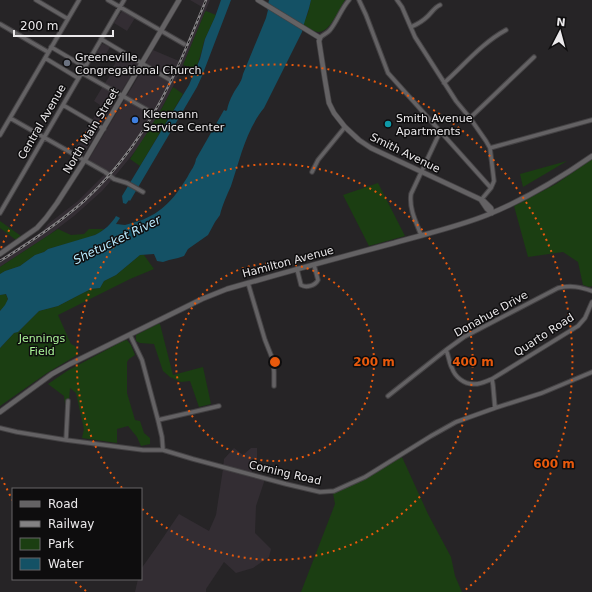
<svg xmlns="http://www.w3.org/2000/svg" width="592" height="592" viewBox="0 0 592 592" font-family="'DejaVu Sans',sans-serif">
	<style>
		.built { fill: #332d33 }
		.green { fill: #1b3e12 }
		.water { fill: #145165 }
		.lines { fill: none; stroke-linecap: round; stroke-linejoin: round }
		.street-casing { stroke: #444244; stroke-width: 5.5 }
		.secondary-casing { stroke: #444244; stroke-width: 6 }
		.street { stroke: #646264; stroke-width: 3.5 }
		.secondary { stroke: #646264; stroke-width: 4.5 }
		.rail-casing { stroke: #848284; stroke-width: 2.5 }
		.rail { stroke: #0e0d0e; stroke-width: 1; stroke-dasharray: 3; stroke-linecap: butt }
		.ring { fill: none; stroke: #e8590c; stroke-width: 2; stroke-dasharray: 2 4 }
		.worship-dot { fill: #6b7280; stroke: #0e0d0e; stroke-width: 1.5 }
		.shop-dot { fill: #3f7fe0; stroke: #0e0d0e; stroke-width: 1.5 }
		.culture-dot { fill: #0f9aa8; stroke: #0e0d0e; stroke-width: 1.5 }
		.labels { text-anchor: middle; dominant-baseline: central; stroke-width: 3; stroke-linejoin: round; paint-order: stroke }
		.poi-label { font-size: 11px; fill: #ebe9eb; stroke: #0e0d0e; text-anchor: start }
		.street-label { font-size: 11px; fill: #ebe9eb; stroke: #0e0d0e }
		.park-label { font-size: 11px; fill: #abf598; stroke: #0e0d0e }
		.water-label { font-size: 12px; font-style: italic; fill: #b9eafe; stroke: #0e0d0e }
		.centre { fill: #e8590c; stroke: #0e0d0e; stroke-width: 2 }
		.ring-label { font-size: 12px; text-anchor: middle; font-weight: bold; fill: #e8590c; stroke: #0e0d0e; stroke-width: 3; stroke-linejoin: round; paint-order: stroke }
	</style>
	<rect width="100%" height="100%" fill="#262426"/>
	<path class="built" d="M190,0H210L184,63L170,93L148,133L137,149L115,176L102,191L74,216L49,235L0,267V259L43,231L48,224L78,201L107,172L90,161L89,159L144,67L170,81L171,78L146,64V63L153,50L179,61L202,7Z
		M122,11L135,18L127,31L114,23Z
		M102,44H103L110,47L102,61L95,56Z
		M121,54L137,63L138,64L121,92L105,83L115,68L113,67Z
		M103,86L118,96L102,124L93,119L100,105L94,101Z
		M90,123L99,129L82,157L73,152Z
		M234,448L243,455L251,448H257V459L250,476L265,479L256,506L255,533L271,549L269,557L253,568L236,573L224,562L206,589V592H135L138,579H141V569L158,545L179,514L209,531L216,515L223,469L224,459Z"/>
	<path class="green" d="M311,0H345C339,9 330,33 318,32C312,31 308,28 303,25L304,22L308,13Z
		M206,11L216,15L204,41L202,50L196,69L183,65L205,12Z
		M173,87L183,94L140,166L130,159L147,133L162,108Z
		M592,159V286L589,287L583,285L578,262L563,252L528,257L514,206L556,184Z
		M567,161L523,187L520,174Z
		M378,183L405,236L369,246L343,195Z
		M0,221L21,236L16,240L0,228Z
		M58,229L71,235L84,234L89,229H104L99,233L90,237L48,249L44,252L35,255L20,266L5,271L0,274V267Z
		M140,255H144L154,269L130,279L58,315L71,344L75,346L79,354L47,373L0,406V348L1,347L14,333L18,332L39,311L58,306L81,294L91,289L100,288L104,281L116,275Z
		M5,294C11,300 5,306 0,311V295Z
		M158,324H160L173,375L203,367L211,404L199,407L190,381L181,382L170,377L163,371L154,344L140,343L136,341V335Z
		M127,340L131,345L135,355L129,359L127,362V393L135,420L140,421L144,433L150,438V444L141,446L137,437L128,426L117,429V443L82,438L84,429L76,393L70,388L68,412H66L64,396L48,384L67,371L123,341Z
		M402,457L428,514L451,557L455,576L462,592H301L335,504L333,493L348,487Z"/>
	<path class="water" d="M221,0H231L202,76L197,87L130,201L129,200L126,204L123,203L122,196L189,85L200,59L205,39L215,17Z
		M269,0H311C309,11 304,21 302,32L264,108C246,130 240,159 231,186C227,195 222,206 220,215L215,222L208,235L188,249L184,256L178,258L169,260L163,262L157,261L154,254L140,255L116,275L104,281L100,288L91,289L81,294L58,306L39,311L18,332L14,333L0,348V311L5,305L8,299L6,294L0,295V274L5,271L20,266L35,255L44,252L48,249L95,235C104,231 112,223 116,216L120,218L116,224C120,224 121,225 125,225C130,224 134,222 139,221C163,213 176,196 188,176C191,170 195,166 196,159L224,110L226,111L227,110C228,105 230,99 233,94C237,86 241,84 243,74L266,18L268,10L267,9Z"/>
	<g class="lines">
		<g class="street-casing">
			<path id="street" d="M36,0L68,19
				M108,0L184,44
				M359,0L366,15L388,73L491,188
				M397,0L402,7L415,37L456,101L470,118L486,141L490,148L494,181L491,188L481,200
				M0,24L48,52
				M411,27C418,24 423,21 428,16C432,12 435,7 440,5
				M320,38C323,34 327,34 330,30C337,22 341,9 349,0
				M101,39L170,80
				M51,47L85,67
				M45,58L78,78
				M82,73L151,112
				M444,83C464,65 482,43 506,30
				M63,105L104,129
				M10,118L105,172L114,179L127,183L143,192
				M470,118L534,57
				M0,135L79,0
				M490,148L592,120
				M312,172L318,160L345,127
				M0,213L124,0
				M421,235C416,222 409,209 411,194L440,132
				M297,269L301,285C306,288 315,286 318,280L314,265
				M248,283L265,340L273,360L274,372V386
				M130,335L142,360L158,420L162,437L163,450
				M446,350C449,356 449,363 452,368C455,377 464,384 473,384C480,385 486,381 492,379L578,326L585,318L592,302
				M492,379L493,385L495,408
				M388,396L446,350L464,337L558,288C571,285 580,287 592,291
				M158,420L219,406
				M0,428L17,432L66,440L143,450H163L193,459L286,484L320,492L334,491L365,477L431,436L456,422L495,408L542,393L592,372
				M66,440L68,401"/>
		</g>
		<g class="secondary-casing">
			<path id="secondary" d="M258,0L320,38L319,41L325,80L329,103L334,113L345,127L359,140L371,148L484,201L491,208L492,213
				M481,200L487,209L492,213
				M0,254L27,235L37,228L46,218L57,203L86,158L179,0
				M0,412L52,374L70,364L202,299L227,289L248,283C297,269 345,256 394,243C425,234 457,227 487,215C524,200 559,179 592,156"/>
		</g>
		<use href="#street" class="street"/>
		<use href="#secondary" class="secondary"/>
		<g class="rail-casing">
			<path id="rail" d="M0,261C29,243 58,224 84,201C121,167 149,126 171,81C184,55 195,27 206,0"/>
		</g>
		<use href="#rail" class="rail"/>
	</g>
	<g class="ring">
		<circle cx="275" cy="362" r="99"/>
		<path d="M122 488A198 198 0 1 1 141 508"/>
		<path d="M86 591A297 297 0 0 1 72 579M13 501A297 297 0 0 1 1 476M1 248A297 297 0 1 1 464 591"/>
	</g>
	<circle class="worship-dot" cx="67" cy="63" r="4"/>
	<circle class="shop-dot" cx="135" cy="120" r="4"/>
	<circle class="culture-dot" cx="388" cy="124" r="4"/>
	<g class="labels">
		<g class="poi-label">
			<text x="75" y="57">Greeneville<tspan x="75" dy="13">Congregational Church</tspan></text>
			<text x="143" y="114">Kleemann<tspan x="143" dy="13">Service Center</tspan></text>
			<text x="396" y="118">Smith Avenue<tspan x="396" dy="13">Apartments</tspan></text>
		</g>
		<g class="street-label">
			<text transform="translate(42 122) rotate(-60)">Central Avenue</text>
			<text transform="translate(91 131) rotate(-59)">North Main Street</text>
			<text transform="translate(405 153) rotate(26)">Smith Avenue</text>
			<text transform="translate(288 262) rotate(-15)">Hamilton Avenue</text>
			<text transform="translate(491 314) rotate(-29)">Donahue Drive</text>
			<text transform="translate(544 335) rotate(-33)">Quarto Road</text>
			<text transform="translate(285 473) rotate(13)">Corning Road</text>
		</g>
		<g class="park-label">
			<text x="42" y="338">Jennings<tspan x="42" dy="13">Field</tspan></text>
		</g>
		<g class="water-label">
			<text transform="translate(117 240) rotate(-26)">Shetucket River</text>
		</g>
	</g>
	<circle cx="275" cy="362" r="6" class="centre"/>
	<g class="ring-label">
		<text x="374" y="366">200 m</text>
		<text x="473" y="366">400 m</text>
		<text x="554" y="468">600 m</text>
	</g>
	<rect x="12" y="488" width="130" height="92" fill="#0e0d0e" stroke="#666566"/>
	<rect x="20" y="501" width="20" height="6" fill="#646264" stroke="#666566"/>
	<text x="48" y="508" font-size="12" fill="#ebe9eb">Road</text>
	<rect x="20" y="521" width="20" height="6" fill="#848284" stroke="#666566"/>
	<text x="48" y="528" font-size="12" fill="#ebe9eb">Railway</text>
	<rect x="20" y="538" width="20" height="12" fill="#1b3e12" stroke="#666566"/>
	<text x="48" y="548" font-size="12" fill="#ebe9eb">Park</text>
	<rect x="20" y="558" width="20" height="12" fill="#145165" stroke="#666566"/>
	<text x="48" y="568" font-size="12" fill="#ebe9eb">Water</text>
	<g transform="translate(560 32) rotate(6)" stroke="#0e0d0e" stroke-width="3" paint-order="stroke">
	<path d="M0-3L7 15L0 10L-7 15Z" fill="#ebe9eb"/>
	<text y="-6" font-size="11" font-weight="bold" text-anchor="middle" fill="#ebe9eb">N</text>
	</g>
	<path d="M14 30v6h99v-6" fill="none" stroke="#ebe9eb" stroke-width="2"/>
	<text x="20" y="30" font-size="12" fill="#ebe9eb" stroke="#0e0d0e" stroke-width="3" paint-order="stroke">200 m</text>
</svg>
